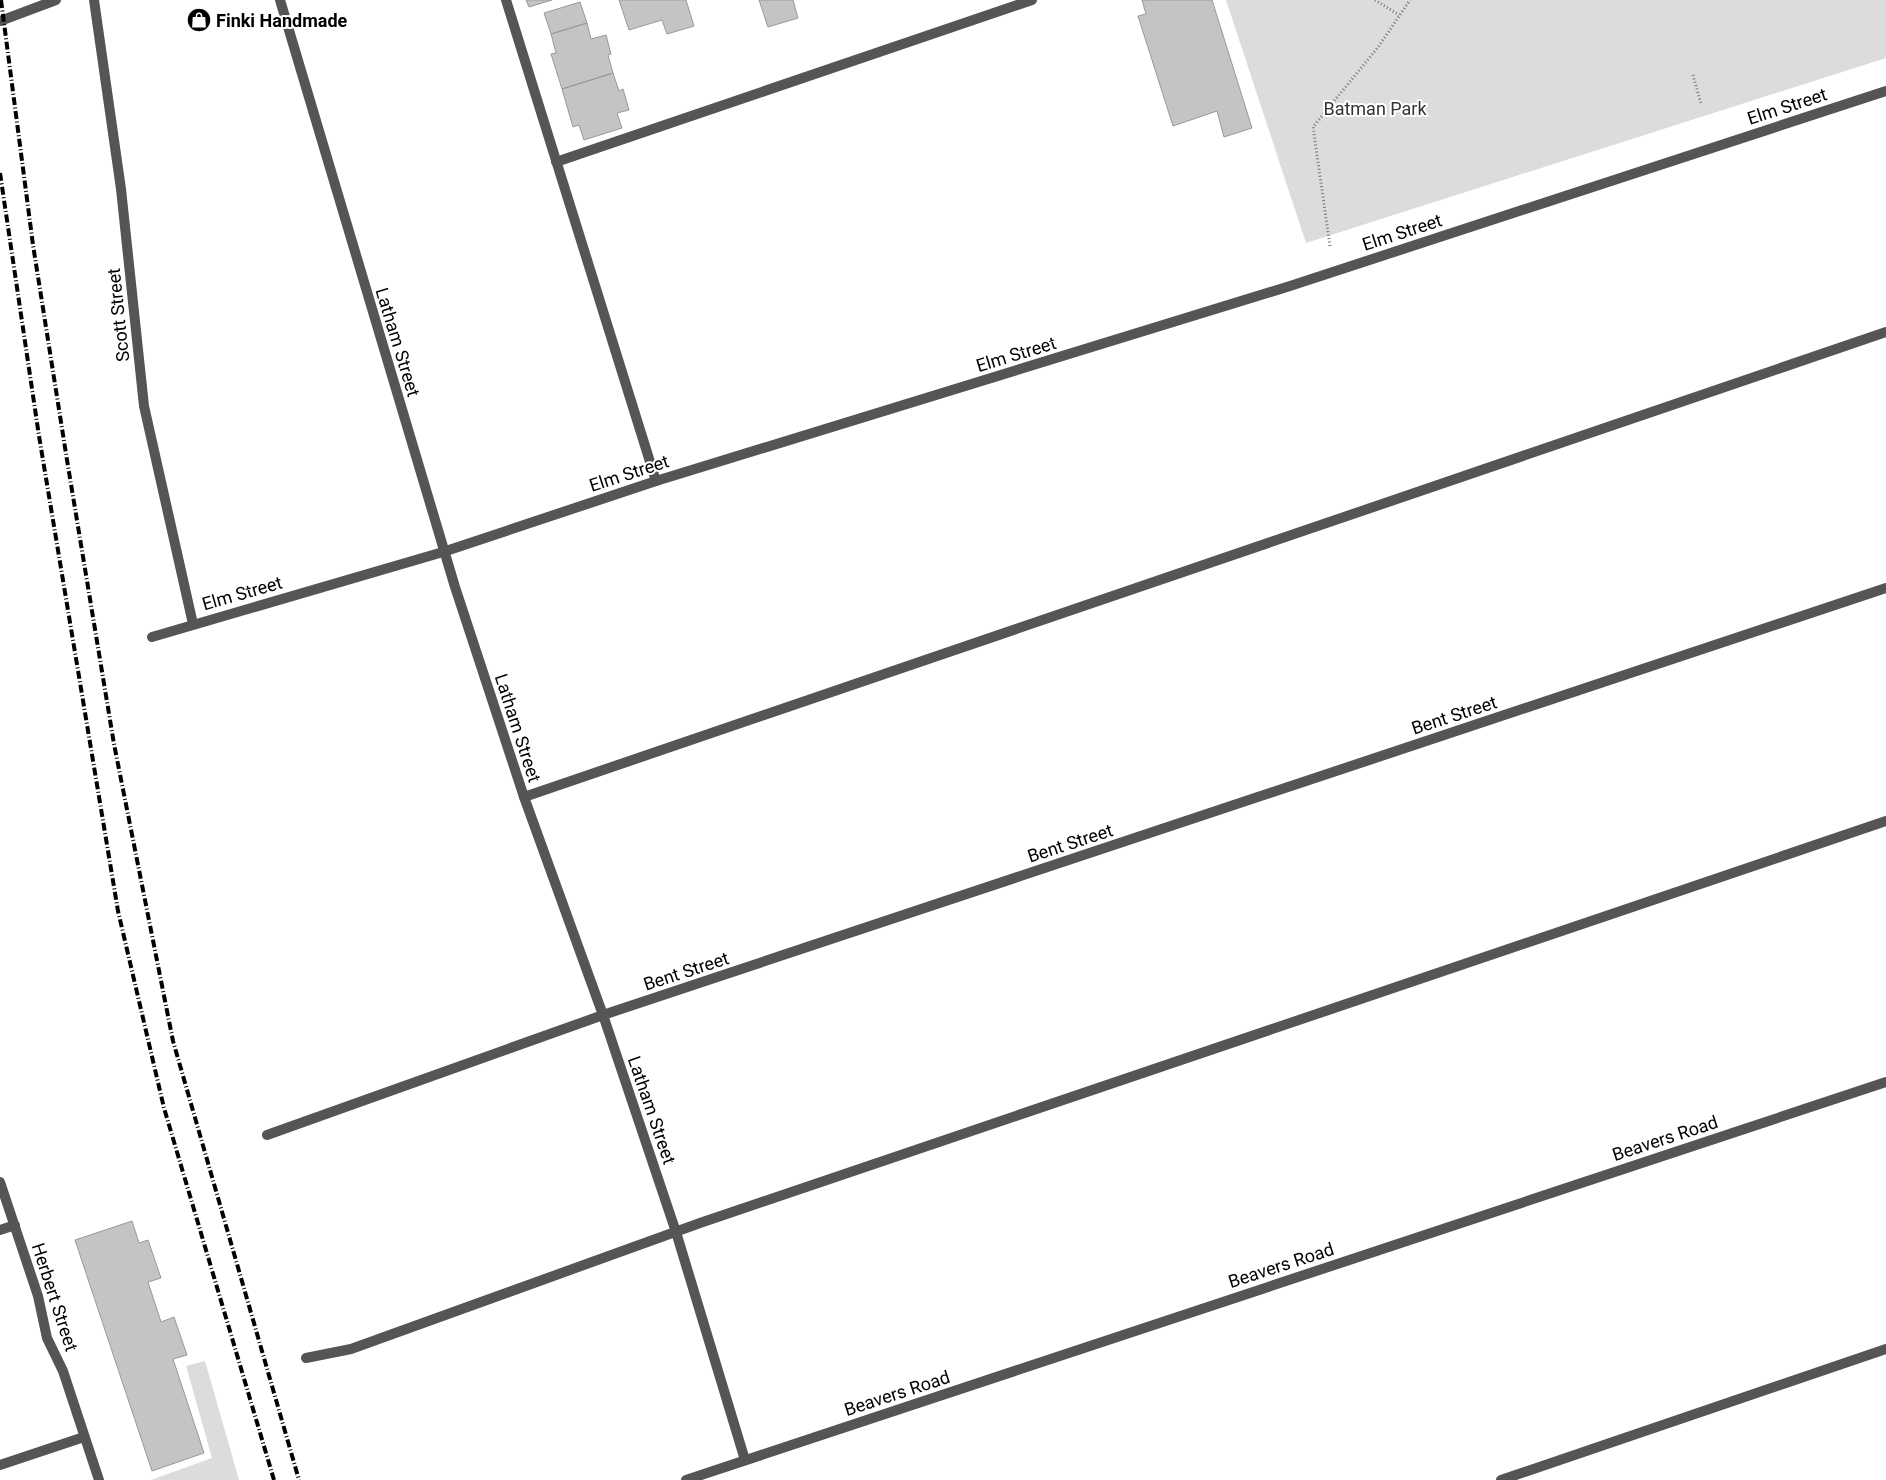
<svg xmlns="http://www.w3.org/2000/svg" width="1886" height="1480" viewBox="0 0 1886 1480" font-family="Roboto,sans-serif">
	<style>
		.green { fill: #dcdcdc }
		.building { fill: #c4c4c4; stroke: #999 }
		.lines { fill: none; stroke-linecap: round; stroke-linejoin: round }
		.path { stroke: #777; stroke-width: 3; stroke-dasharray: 1 2.5; stroke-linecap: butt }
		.service { stroke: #555; stroke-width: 10 }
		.minor { stroke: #555; stroke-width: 10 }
		.tertiary { stroke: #555; stroke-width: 10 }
		.rail { stroke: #000; stroke-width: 4; stroke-dasharray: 8 2.5 1 2.5; stroke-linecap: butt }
		.labels { text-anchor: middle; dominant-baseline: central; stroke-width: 4; stroke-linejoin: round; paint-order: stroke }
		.poi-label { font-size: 18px; font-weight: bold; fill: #000; stroke: #fff; text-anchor: start }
		.street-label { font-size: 18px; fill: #000; stroke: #fff }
		.park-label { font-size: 18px; fill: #333; stroke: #fff }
	</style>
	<rect width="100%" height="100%" fill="#fff"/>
	<path class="green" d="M1226,0H1886V58L1306,243Z
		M205,1361L239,1480H151L212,1458L186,1366Z"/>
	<path class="building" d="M526,0H552L529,7Z
		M619,0H686L694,26L667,34L662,20L629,30Z
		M759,0H793L798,18L768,27Z
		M1142,0H1212L1252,128L1224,137L1217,111L1173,126L1138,16L1146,14Z
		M580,2L587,23L551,34L544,13Z
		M587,23L591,39L606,35L611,54L608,55L613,73L562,89L551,54L556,53L551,34Z
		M613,73L619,91L623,89L629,110L617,113L622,128L584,140L579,125L573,127L562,89Z
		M132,1221L139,1243L148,1240L161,1278L148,1282L161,1322L174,1317L187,1355L173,1359L204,1453L152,1471L75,1240Z"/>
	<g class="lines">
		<path class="path" d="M1375,0L1399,15
			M1693,75L1701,104
			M1330,246L1313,127L1379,46L1410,0"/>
		<path class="service" d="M94,0L121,189L144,406L193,624
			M506,0L656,481
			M556,162L1032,0
			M524,797L1886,332
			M306,1358L351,1349L700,1223L1886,821
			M0,1465L84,1437
			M1501,1480L1886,1349"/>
		<path class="minor" d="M280,0L455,587L524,797L603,1015L676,1232L745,1460
			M152,637L443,552L656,481L1290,286L1886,91
			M267,1135L603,1015L1886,588
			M0,1182L38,1296L47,1338L63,1371L99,1480
			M0,1230L15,1225
			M686,1480L1886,1082"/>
		<path class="tertiary" d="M0,21L56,0"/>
		<path class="rail" d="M1,0L33,245L67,460L114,744L173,1041L299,1480
			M0,173L39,436L118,911L164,1108L274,1480"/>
	</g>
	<defs>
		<g id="shop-disc" transform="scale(1.25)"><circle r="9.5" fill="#000" stroke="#fff"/><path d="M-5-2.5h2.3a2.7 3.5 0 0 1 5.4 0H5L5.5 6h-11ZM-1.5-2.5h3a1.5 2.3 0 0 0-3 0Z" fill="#fff"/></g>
	</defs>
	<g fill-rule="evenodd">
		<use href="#shop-disc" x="199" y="20"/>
	</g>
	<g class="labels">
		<g class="poi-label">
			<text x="216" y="20">Finki Handmade</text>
		</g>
		<g class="street-label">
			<text transform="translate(1787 106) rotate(-18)">Elm Street</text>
			<text transform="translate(1402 232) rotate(-18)">Elm Street</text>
			<text transform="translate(118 315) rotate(-96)">Scott Street</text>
			<text transform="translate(398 342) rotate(73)">Latham Street</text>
			<text transform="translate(1016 354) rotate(-17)">Elm Street</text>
			<text transform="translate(629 473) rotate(-18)">Elm Street</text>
			<text transform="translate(242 593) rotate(-16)">Elm Street</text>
			<text transform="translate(1454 715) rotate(-18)">Bent Street</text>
			<text transform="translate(518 728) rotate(72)">Latham Street</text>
			<text transform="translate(1070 843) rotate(-18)">Bent Street</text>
			<text transform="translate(686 971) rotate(-18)">Bent Street</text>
			<text transform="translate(652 1110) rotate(71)">Latham Street</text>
			<text transform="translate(1665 1138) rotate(-18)">Beavers Road</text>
			<text transform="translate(1281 1265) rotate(-18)">Beavers Road</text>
			<text transform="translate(55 1297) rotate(72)">Herbert Street</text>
			<text transform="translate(897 1393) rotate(-18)">Beavers Road</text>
		</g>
		<g class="park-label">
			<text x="1375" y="108">Batman Park</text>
		</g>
	</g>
</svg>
